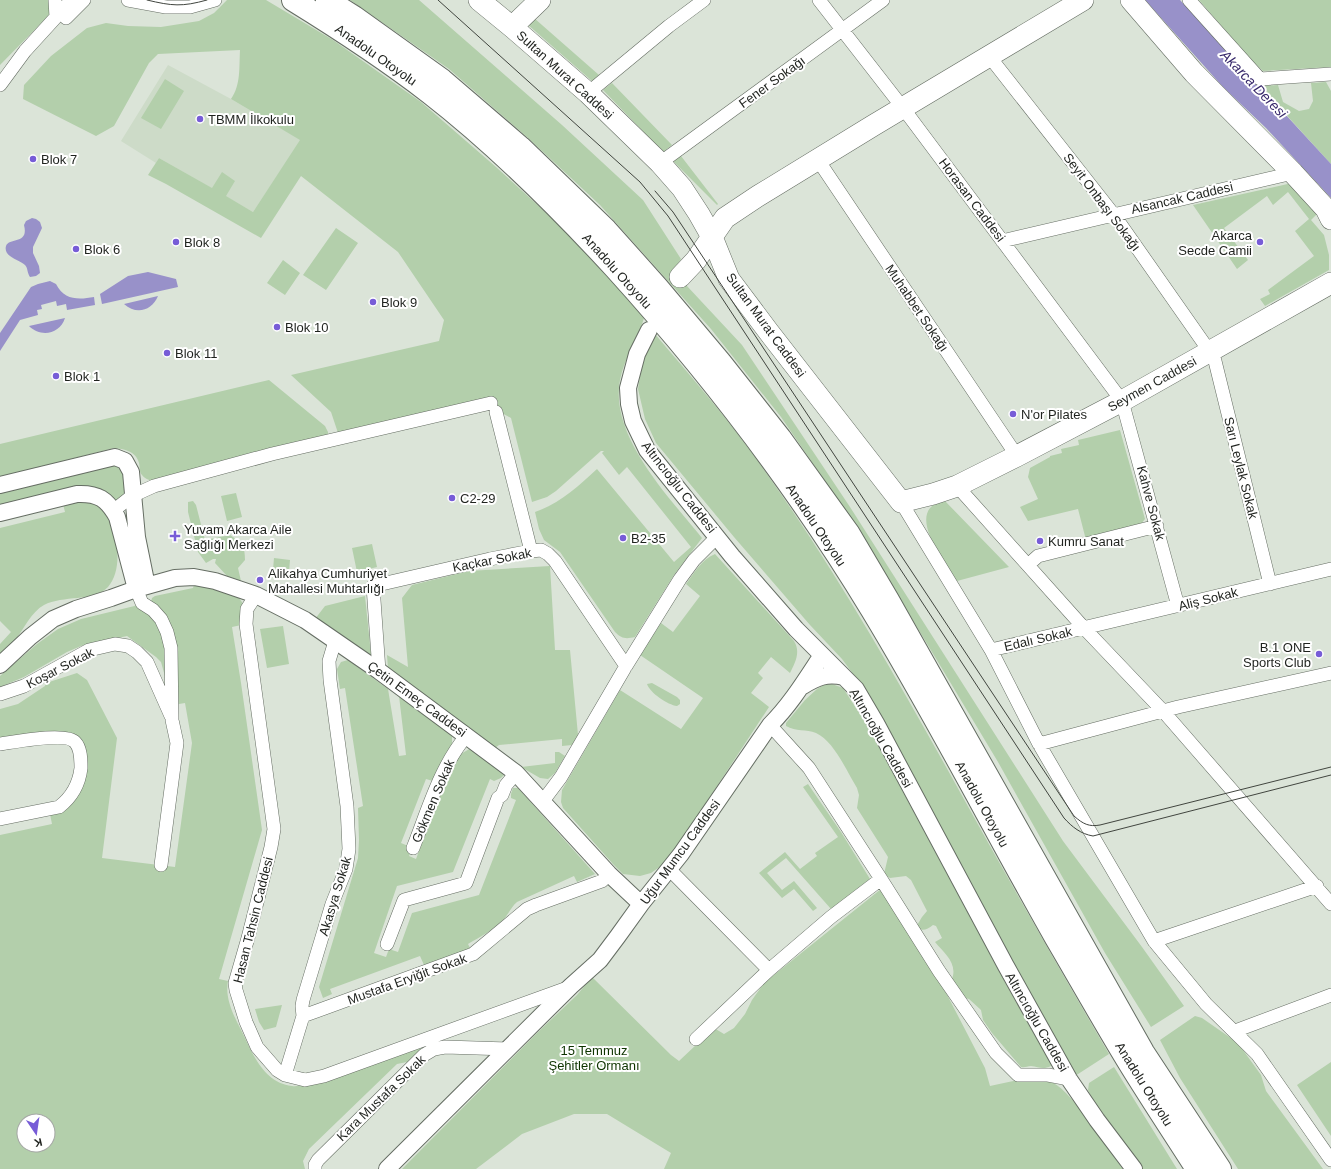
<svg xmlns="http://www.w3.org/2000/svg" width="1331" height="1169" viewBox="0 0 1331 1169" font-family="Arial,sans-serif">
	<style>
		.built { fill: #cddbc8 }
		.green { fill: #b3cfab; fill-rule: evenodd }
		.water { fill: #9891c9 }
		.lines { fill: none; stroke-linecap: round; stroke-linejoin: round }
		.minor-casing { stroke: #656d63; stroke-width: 14 }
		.tertiary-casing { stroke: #656d63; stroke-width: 18 }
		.primary-casing { stroke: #656d63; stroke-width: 22 }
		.motorway-casing { stroke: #656d63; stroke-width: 24 }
		.minor { stroke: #fff; stroke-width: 13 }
		.tertiary { stroke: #fff; stroke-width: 16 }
		.primary { stroke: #fff; stroke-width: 21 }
		.motorway { stroke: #fff; stroke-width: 22 }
		.tram { stroke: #41453f; stroke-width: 1 }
		.poi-dot { fill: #775cd7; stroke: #fff; stroke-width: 1.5 }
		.labels { text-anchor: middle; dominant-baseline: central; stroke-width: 4; stroke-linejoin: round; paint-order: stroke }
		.street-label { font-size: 13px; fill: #1f221e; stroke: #fff }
		.poi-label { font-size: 13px; fill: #1f221e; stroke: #fff; text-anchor: start }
		.park-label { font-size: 13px; fill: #0e3400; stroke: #fff }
		.water-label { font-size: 14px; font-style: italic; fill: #36276a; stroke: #fff }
	</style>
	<rect width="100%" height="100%" fill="#dbe4d8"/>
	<path class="built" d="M168,65L231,99L301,140L253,212L159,158L156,163L121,141Z"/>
	<path class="green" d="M0,0H55L57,7L0,65Z
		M227,0H266L333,40L421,102L496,167L566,231L634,305L644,318C638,340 624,358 620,380C609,436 670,498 702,538L674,575L635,637C626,639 622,639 615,632L560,552L544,540L539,529L535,512C561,503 577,487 597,469L674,562L691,547L627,467L619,475L602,453L604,451H601L556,491L547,497L532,502L511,418L500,412L490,403L340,439L331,412L291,375L439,341L444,320L398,252L301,176L261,238L166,184L148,175L159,158L212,188L222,172L235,181L226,196L253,212L300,140L231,99C241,85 239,67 240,50L158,54L149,63L114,126L96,136L23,99L24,85L51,56L87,28L106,23L128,26L161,27L199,21L214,13Z
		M350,0H419L562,125L643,200L681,259L673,271L742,345L850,507L1063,841L1142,947L1184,1006L1151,1027L1105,953L998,762L935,657L857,528L781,417L711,329L600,205L527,137L449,69Z
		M1199,0H1331V67L1263,71L1249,58Z
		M534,18L599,75L592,81L527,24Z
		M165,79L184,91L161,129L141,118Z
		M1326,82L1331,91V164L1260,86L1278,85L1283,102L1299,111L1309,109L1313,101L1311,83Z
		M612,83L672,145L663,152L603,90Z
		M681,156L718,204L717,205L673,161Z
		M1292,183L1317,214L1311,220L1324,235L1329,255V270L1265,306L1260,299L1270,294L1268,290L1314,256L1295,231L1309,219L1288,192L1273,205L1267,196L1224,228L1248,260L1237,269L1193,205Z
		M336,228L358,243L326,290L303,275Z
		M283,260L300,273L285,295L267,283Z
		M655,334C688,373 722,412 752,453C832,563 899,682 965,801C1012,886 1060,970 1109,1054L1075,1076L1061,1052L862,686L842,659L810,625L734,537L656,443L645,419L638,389L641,370L649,345Z
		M269,380L325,426L328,432V442L156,482C151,480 146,480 142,475C139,472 140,467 139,463C136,451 124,449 114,448L0,477V444Z
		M1120,430L1145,519L1140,525L1086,540L1078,509L1028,521L1020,507L1038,499L1028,477L1030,468L1050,457V456L1062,453L1061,449L1079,445L1078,440Z
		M125,461L132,496L113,511L102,498L0,513V485Z
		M236,493L242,517L227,521L221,496Z
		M78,500C83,501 89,500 93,502C117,516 126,567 108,587C94,602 63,595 44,605C31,612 24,629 15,640C10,645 5,650 0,655V644L11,632L0,621V528L65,512L63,504Z
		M193,501L196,505L205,540L230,535C242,543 245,546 245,560L238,568L241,581L227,576L215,563L216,559H213L206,563L198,552L188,512V502Z
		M945,501L1009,567L957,581C947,566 914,524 931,507C934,504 940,502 945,501Z
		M372,544L377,567L357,572L352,548Z
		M715,554L794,641C801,652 795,663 790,673L771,657L758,673L763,678L751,693L769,707L675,850L661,866L651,873L640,876L623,874L613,864L563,808L561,802L562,790L620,690L681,729L703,698L640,655L661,623L673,632L700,596L686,584C695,572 701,560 715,554Z
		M274,558L290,560L289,572L273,570Z
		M550,566L555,650H570L578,735L572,745L562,746V739L499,745L495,748L388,669L387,655L408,667L402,598L412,585L469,571Z
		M194,585L214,589L239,598L247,609L246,624L232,627L241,683L262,830L219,979L228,981C224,1001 237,1021 245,1038C254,1058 267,1084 292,1086C298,1087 306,1084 312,1082C352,1073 390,1056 428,1042L407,1062L397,1064L309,1149L303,1161L305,1169H0V835L52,824L49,809L75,789L74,741L0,744V709L18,704L45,686L46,683L77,673L87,680L117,738L102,858L175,867L192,743L185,703L173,705L161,662L156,657L127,636L81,646L67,652L24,677L0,687V676L37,644L58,629L81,619L151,602L152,598L155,596L193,588ZM24,1121H48V1145H24Z
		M365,596L371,654L370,656L315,619L325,606Z
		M283,626L289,664L267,668L260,629Z
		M348,660L388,689L399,756L406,755L399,696L452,734V744L443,758L433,781L426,779L401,843L413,848L409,856L416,859L454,758L471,748L505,774L501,778L494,781L490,779L453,872L397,886L374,953L386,957L389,949L398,952L412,913L479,895L516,800L511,798V794L513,788H518L595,874L577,882L574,876L517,902C511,907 508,915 503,920C493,930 480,937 468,944L471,950L424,965L420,956L330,989L332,994L323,998L319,987L358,858L359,840L358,808L363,806L345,688L340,689L337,669L341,662Z
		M652,683L677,697L680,700V704L677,706C668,705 650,693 647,684Z
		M832,684L843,688L867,725L1005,982L1051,1064V1066C1043,1070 1039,1067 1031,1066C1027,1066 1025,1068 1021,1067L992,1033L983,1020L981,1010L969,999L961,997L952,979C958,963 944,953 935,942L942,938L936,926L933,925C928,929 924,931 918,929L916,927L922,917L927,911L911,880L906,876L890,878L884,874L888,857L857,808L859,795L857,788C847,772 834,741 816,733C806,729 796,732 786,726V723L805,700L817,689L824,685Z
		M555,752H559L565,756L555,773L548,779L540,778L521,767L555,763Z
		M808,784L841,832L870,879L831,909L786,858L767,873L782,890L794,881L817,908L813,911L794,889L782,898L759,873L785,852L800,869L817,856L815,853L838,837L803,787Z
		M881,889L942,985L985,1068L990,1086C1010,1082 1031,1075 1051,1082C1071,1089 1109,1150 1123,1169H664L671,1153L607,1114H574L522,1134L476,1169H402L536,1034L577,995L592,977L671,1055L679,1061L714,1028L724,1034L734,1028L745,1014L752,1000L764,983Z
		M282,1005L276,1027L264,1030L259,1022L255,1009Z
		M1195,1016L1202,1018L1238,1043L1261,1075L1266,1091L1323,1169H1238L1180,1078L1160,1040Z
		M1331,1062V1136L1297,1085Z
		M1114,1067L1177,1169H1143L1091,1097L1088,1090L1089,1083Z"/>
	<path class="water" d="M1145,0H1180L1331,164V198L1266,128L1223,87Z
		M32,218L36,219L40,222L42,228L33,247V253L39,266L40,273L36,276L30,277C27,273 28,268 25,265C20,260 3,257 6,246C10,237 29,245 24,225L26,221Z
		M148,272L176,279L178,287L102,304L100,294L128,276Z
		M50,281L56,284C64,300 78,300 94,297L95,305L67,310L66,304L57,306L56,301L41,305L42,309L37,310L38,315L20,320L0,351V333L31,287L38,284Z
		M158,296C152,311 136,315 124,304Z
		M65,318C60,334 41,338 29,326Z"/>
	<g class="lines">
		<g class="minor-casing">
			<path id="minor" d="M55,0L56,17
				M128,0L166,7H190L215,0
				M819,0L903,108L1122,401L1178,606
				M1189,0L1260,79L1331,74
				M66,18L84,0
				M989,56L1114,215L1210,352L1215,361L1270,584
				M0,85L25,51L67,5L70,0
				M588,93L669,26L704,0
				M818,160L1017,456
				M660,163L883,0
				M1002,241L1293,173
				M496,412L531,551
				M957,486L1084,628L1163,711L1331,904
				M901,502L991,650L1039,744L1154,941L1206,1004L1257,1054L1331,1160
				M113,511L132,496L154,486L272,454L491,403
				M1028,565L1038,556L1157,526
				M136,589L142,603L153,610L161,619L167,632L171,648L172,720L177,743L161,865
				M256,595L247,609L246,624L274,829L271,847L248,938L235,983L236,990L246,1022L257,1047L277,1070L285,1075L305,1080L324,1076L567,988
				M991,650L1331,569
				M379,671L373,586L490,559L531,551L541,550L548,554L555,561L626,666
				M0,694L24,686L89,650L115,644L128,646L137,652L147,662L171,716
				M770,725L809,768L881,879L939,971L996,1053L1018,1075H1048L1069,1079
				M0,744C14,742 66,732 75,742C81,748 81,760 81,768C79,785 72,797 59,807L0,819
				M1039,744L1178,707L1331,673
				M543,801L561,777L626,666L680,579L694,560L717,537
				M413,848C428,810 440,767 467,735
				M669,869L769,970
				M1154,941L1317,886
				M387,944L404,900L466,883L498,798L502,795L506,785L516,773
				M303,1016L473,954L527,909L536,905L602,881L609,874
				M1235,1031L1331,995
				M696,1039L769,970L831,917L881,879
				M285,1075L303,1016L302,1006L303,1000L332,904L346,869L349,849L347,806L330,680L329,661L335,641
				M315,1169V1165L318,1160L424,1055L434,1049L445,1047L508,1049"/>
		</g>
		<g class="tertiary-casing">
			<path id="tertiary" d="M649,330L637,354L628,388L629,404L633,421L647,450L732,556L796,629L856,689L876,723L1006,966L1069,1079L1097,1120L1134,1169
				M0,485L115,457L125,461L131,472L137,537L147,586
				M0,513L77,494C98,493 107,499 117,517L136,589
				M0,665L30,637L53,619L76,609L111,598L136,589L175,578L194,577L215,581L256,595L305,620L379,671L516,773L609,874L641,904
				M803,686C817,677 827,673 844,677
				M387,1169L571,986L600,960L618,936L641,904L681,854L770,725C791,704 806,679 822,655"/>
		</g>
		<g class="primary-casing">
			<path id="primary" d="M479,0L512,27L588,93L660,163L682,188L699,214L712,237L729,279L768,331L901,502L933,494L957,486L1017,456L1122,401L1331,283
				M1131,0L1194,73L1293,173L1326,209L1331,219
				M512,27L540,0
				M680,277L696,260L725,218L758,196L874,125L1083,0"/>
		</g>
		<g class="motorway-casing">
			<path id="motorway" d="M293,0C340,29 386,59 430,93C497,145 558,206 615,268C711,374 798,488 872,610C937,717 994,829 1056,938C1080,979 1103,1020 1128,1061C1150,1097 1174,1133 1197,1169
				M327,0L354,17L442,80L520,147L606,230L657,287L720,362L780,438L849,534L888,600L1143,1052L1220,1169"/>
		</g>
		<use href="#minor" class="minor"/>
		<use href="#tertiary" class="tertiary"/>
		<use href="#primary" class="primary"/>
		<use href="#motorway" class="motorway"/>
		<path class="tram" d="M147,0C172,6 182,7 207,0
			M438,0L640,182L668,216L1064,818C1072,827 1081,834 1093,836L1331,775
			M655,191L673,212L1074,816C1083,824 1089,827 1100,825L1331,767"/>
	</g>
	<g class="poi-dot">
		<circle cx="200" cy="119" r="4"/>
		<circle cx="33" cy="159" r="4"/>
		<circle cx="176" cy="242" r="4"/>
		<circle cx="1260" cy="242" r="4"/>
		<circle cx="76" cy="249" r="4"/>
		<circle cx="373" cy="302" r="4"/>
		<circle cx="277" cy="327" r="4"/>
		<circle cx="167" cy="353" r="4"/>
		<circle cx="56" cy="376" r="4"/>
		<circle cx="1013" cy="414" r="4"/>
		<circle cx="452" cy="498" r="4"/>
		<path d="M173 530h4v4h4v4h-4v4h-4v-4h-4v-4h4z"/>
		<circle cx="623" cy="538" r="4"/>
		<circle cx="1040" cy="541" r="4"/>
		<circle cx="260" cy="580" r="4"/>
		<circle cx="1319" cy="654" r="4"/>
	</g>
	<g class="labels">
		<g class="street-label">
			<text transform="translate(376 55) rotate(35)">Anadolu Otoyolu</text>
			<text transform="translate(565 75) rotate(42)">Sultan Murat Caddesi</text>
			<text transform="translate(772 82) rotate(-36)">Fener Sokağı</text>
			<text transform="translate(1182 198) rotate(-13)">Alsancak Caddesi</text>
			<text transform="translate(972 200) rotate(53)">Horasan Caddesi</text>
			<text transform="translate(1102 202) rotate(53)">Seyit Onbaşı Sokağı</text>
			<text transform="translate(617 271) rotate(48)">Anadolu Otoyolu</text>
			<text transform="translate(917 308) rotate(56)">Muhabbet Sokağı</text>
			<text transform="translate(766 325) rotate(54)">Sultan Murat Caddesi</text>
			<text transform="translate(1152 384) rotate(-29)">Seymen Caddesi</text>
			<text transform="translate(1241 468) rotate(76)">Sarı Leylak Sokak</text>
			<text transform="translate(679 487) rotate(52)">Altıncıoğlu Caddesi</text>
			<text transform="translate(1151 503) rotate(75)">Kahve Sokak</text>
			<text transform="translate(816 525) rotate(56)">Anadolu Otoyolu</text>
			<text transform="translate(492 560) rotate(-11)">Kaçkar Sokak</text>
			<text transform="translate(1208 599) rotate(-14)">Aliş Sokak</text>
			<text transform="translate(1038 639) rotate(-13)">Edalı Sokak</text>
			<text transform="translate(60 668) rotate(-27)">Koşar Sokak</text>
			<text transform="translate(417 699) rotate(36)">Çetin Emeç Caddesi</text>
			<text transform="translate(881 738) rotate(60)">Altıncıoğlu Caddesi</text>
			<text transform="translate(433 801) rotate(-67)">Gökmen Sokak</text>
			<text transform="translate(982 804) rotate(61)">Anadolu Otoyolu</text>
			<text transform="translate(680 852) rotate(-54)">Uğur Mumcu Caddesi</text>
			<text transform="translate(335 896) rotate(-73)">Akasya Sokak</text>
			<text transform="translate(253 920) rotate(-76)">Hasan Tahsin Caddesi</text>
			<text transform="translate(407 979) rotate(-20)">Mustafa Eryiğit Sokak</text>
			<text transform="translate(1037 1022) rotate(60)">Altıncıoğlu Caddesi</text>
			<text transform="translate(1144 1084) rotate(58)">Anadolu Otoyolu</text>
			<text transform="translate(381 1098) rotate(-44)">Kara Mustafa Sokak</text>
		</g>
		<g class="poi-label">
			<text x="208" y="119">TBMM İlkokulu</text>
			<text x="41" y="159">Blok 7</text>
			<text x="1252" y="235" text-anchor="end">Akarca<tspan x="1252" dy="15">Secde Camii</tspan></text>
			<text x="184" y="242">Blok 8</text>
			<text x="84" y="249">Blok 6</text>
			<text x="381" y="302">Blok 9</text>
			<text x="285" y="327">Blok 10</text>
			<text x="175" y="353">Blok 11</text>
			<text x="64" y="376">Blok 1</text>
			<text x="1021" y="414">N'or Pilates</text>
			<text x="460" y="498">C2-29</text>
			<text x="184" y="529">Yuvam Akarca Aile<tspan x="184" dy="15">Sağlığı Merkezi</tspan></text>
			<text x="631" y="538">B2-35</text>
			<text x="1048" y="541">Kumru Sanat</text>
			<text x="268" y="573">Alikahya Cumhuriyet<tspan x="268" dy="15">Mahallesi Muhtarlığı</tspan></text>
			<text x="1311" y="647" text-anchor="end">B.1 ONE<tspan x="1311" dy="15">Sports Club</tspan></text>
		</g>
		<g class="park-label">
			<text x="594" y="1050">15 Temmuz<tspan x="594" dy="15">Şehitler Ormanı</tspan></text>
		</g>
		<g class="water-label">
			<text transform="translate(1254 84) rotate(46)">Akarca Deresi</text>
		</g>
	</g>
	<g transform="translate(36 1133) rotate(167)"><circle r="19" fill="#ffffff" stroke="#a5a7a5"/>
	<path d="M0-3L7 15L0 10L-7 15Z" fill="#775cd7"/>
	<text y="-6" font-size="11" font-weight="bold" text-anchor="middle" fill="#1f221e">K</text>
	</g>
</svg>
